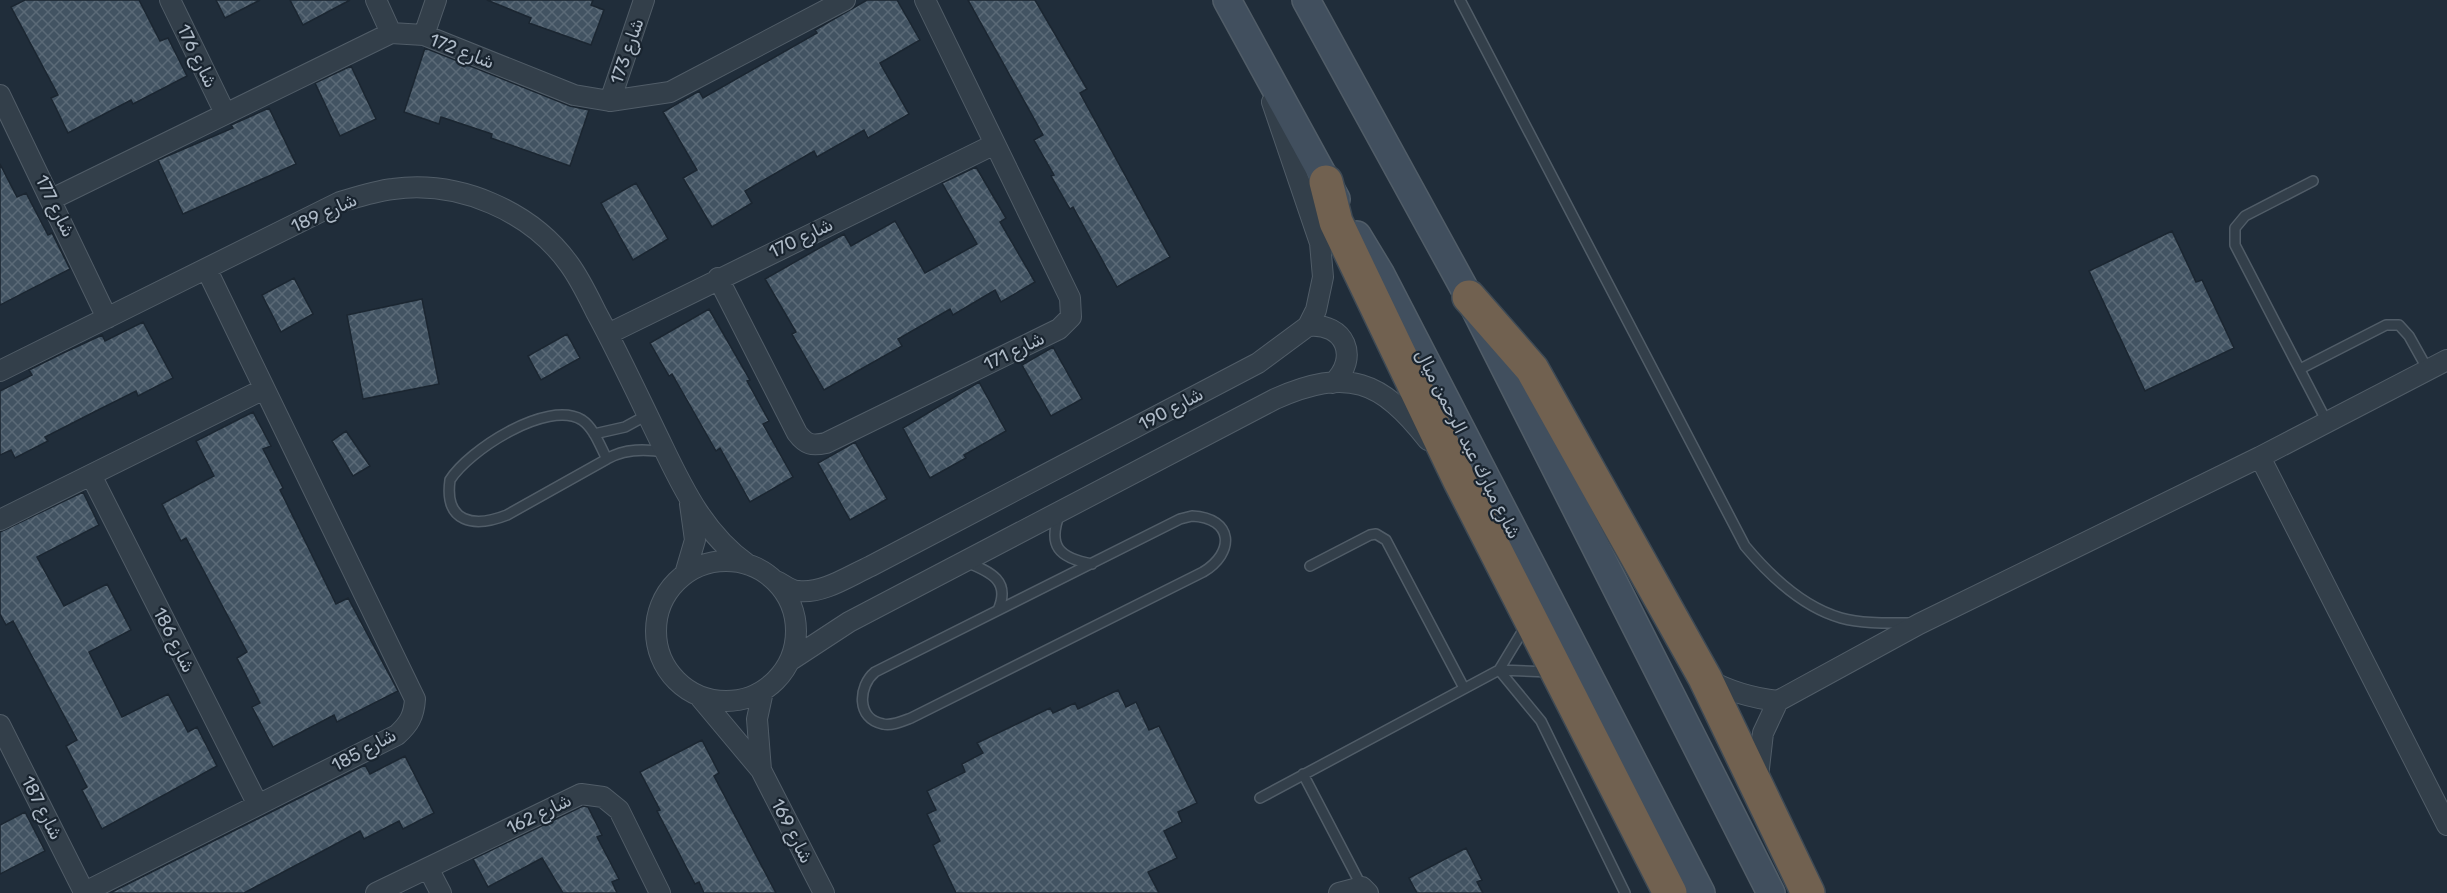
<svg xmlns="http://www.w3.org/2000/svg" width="2447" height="893" viewBox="0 0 2447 893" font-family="Rubik,Vazirmatn,sans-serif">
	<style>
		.building { fill: url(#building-cross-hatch); stroke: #1b2631; stroke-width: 1.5 }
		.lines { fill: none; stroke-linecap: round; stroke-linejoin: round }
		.lane-casing { stroke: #515d68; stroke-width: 12 }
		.street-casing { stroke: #515d68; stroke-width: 22 }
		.secondary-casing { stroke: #515d68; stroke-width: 30 }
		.highway-casing { stroke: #3e4a55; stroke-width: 36 }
		.lane { stroke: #333f4a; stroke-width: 9 }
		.street { stroke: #333f4a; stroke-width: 20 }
		.secondary { stroke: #414f5e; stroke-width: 27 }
		.highway { stroke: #716150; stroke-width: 33 }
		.labels { text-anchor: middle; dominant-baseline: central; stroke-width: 4.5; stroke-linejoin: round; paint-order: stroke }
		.street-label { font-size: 18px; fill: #aebac7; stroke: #19242f }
	</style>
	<defs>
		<pattern id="building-cross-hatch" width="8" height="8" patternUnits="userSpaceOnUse" patternTransform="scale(1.5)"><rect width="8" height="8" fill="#425362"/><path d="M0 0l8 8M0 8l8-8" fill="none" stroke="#5b6a77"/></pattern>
	</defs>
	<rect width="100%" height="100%" fill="#202d3a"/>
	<path class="building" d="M25,0H139L160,41L168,38L187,76L133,104L131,100L68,133L51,98L58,95L11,7Z
		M216,0H260L225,18Z
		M290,0H350L303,25Z
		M487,0H593L591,5L604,10L591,45L529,23L531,18Z
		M867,0H897L920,40L880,63L909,114L868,138L864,130L817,157L814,151L745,191L752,203L712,227L683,178L697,170L663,112L699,91L703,98L817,33L815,30Z
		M968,0H1035L1087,89L1080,93L1170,257L1117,287L1073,207L1070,209L1051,176L1054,175L1034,140L1043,135Z
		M425,48L570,106L589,110L570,166L491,138L492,134L441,117L439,124L404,112Z
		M351,66L376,119L340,136L315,83Z
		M269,108L296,164L183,214L158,160L233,128L231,125Z
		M0,164L17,197L26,193L48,235L52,233L70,269L0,305Z
		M976,167L1006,218L1000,222L1035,282L1001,302L995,290L953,315L950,309L898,339L902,346L824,390L792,334L796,332L765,279L844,234L851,246L895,221L925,273L977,244L942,183Z
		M636,183L668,239L633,260L601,203Z
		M2172,231L2196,282L2202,280L2234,348L2145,391L2089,271Z
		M294,278L313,314L281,332L262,295Z
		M422,299L439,384L363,399L347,315Z
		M709,309L750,380L747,381L769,421L763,424L793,477L750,502L720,448L716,451L672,374L669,376L650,343Z
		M143,322L173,378L138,396L136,391L98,410L45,437L48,441L15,458L11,450L0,455V391L32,375L29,370L61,354L102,335L105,341Z
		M567,334L580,358L541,380L528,356Z
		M1053,347L1082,399L1051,416L1022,365Z
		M979,382L1006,431L964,455L966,458L930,478L903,428Z
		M253,412L271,446L263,449L283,488L280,490L336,604L348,598L398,691L337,722L334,715L273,747L252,707L260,703L237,658L247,652L186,538L181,541L162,504L214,476L196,441Z
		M346,431L370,466L353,476L332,441Z
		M855,442L887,499L850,520L818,463Z
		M83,492L99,525L37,557L64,606L107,584L131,630L89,652L122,717L168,694L188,732L197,727L217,766L102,829L82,790L87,787L66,746L77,740L13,621L6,625L0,614V532Z
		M1118,690L1126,707L1136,702L1149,730L1159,726L1197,803L1178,812L1182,822L1164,831L1177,858L1148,872L1159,893H956L933,845L940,841L927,814L936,810L927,791L965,772L962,764L983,753L977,743L1050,708L1053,713L1075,703L1078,709Z
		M702,740L719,773L714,776L776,893H704L699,882L695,884L657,811L660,810L640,772Z
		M405,756L434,813L403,829L399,821L364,839L360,831L244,893H110L365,765L370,774Z
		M583,806L588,807L602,835L597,837L619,879L612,882L617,893H563L542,858L488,887L473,859Z
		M25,812L45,851L0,874V825Z
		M1466,848L1482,880L1477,882L1483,893H1417L1409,878Z"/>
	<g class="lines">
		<g class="lane-casing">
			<path id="lane" d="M1460,0L1745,546C1770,576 1802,607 1841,618C1863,624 1888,623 1911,623
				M2313,181L2245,216L2235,228V245L2327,422
				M2300,369L2386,325H2399L2409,336L2428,370
				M594,434L625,427L647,415
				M607,459C600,446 594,428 582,420C547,399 468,451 450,480C444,523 474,528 507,515L607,459C625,448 646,449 665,452
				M1060,513C1047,546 1059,558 1092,564
				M1192,516C1234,518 1235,553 1203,572L911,718C903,721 892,726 883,724C856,719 858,686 875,672L1180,519Z
				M966,562C991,572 1011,581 998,610
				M1310,566L1370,535L1376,534L1386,540L1464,688
				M1499,670L1541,721L1625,893
				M1499,670L1550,672
				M1303,774L1362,887
				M1260,798L1499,670L1525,627"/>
		</g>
		<g class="street-casing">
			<path id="street" d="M170,0L225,113
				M376,0L391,33
				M424,35L436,0
				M0,95L107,318
				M610,101L644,0
				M52,199L391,33L424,35L574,95L610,101L670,92L845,0
				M718,278L797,433C806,445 812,446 826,443L1059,329L1071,317L1070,298L925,0
				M1308,326C1345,322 1360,358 1333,383
				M608,334L995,144
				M0,371L340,202C357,197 375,191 393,189C459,180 531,211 569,264C580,279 588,296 596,312C620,356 641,402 663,447C684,491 706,535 747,564
				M2260,457L2447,825
				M91,475L258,805
				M0,520L264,389
				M656 631a70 70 0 1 1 140 0a70 70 0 1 1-140 0Z
				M685,574L695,540L690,504
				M776,581C783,584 791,591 798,591C823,594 849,576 871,566L1258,363L1308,326L1316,310L1323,277L1320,243L1272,102
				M791,660L849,622L1275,399C1348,367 1381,380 1428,440
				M1707,679C1730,692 1752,698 1778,701
				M699,696L761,770L824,893
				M0,725L84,892
				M761,770L757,719L763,691
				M1758,777L1763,733L1778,701L1919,624L2260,457L2447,360
				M428,868L441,893
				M83,893L397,735C409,724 414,716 415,699L207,270
				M376,893L581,794L603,797L619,810L660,893
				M1339,893L1362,887L1368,893"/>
		</g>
		<g class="secondary-casing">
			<path id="secondary" d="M1227,0L1336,199
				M1306,0L1469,297L1771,893
				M1357,235L1380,273L1701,893"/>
		</g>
		<g class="highway-casing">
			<path id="highway" d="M1326,182L1336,222L1460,481L1670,893
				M1469,297L1532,369L1705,678L1808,893"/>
		</g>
		<use href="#lane" class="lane"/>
		<use href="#street" class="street"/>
		<use href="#secondary" class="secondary"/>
		<use href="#highway" class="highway"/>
	</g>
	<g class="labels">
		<g class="street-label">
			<text transform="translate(462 51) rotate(21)">شارع 172</text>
			<text transform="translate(627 51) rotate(-71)">شارع 173</text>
			<text transform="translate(197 56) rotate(64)">شارع 176</text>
			<text transform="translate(55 206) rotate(64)">شارع 177</text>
			<text transform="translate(324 213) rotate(-24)">شارع 189</text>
			<text transform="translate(801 238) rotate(-26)">شارع 170</text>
			<text transform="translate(1014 351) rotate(-26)">شارع 171</text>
			<text transform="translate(1171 409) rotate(-28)">شارع 190</text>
			<text transform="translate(1468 444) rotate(63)">شارع مبارك عبد الرحمن ميال</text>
			<text transform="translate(174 640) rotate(63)">شارع 186</text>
			<text transform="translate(364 750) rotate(-28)">شارع 185</text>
			<text transform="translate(42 808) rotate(63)">شارع 187</text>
			<text transform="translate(539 814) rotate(-26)">شارع 162</text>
			<text transform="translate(792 831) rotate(63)">شارع 169</text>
		</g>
	</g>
</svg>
